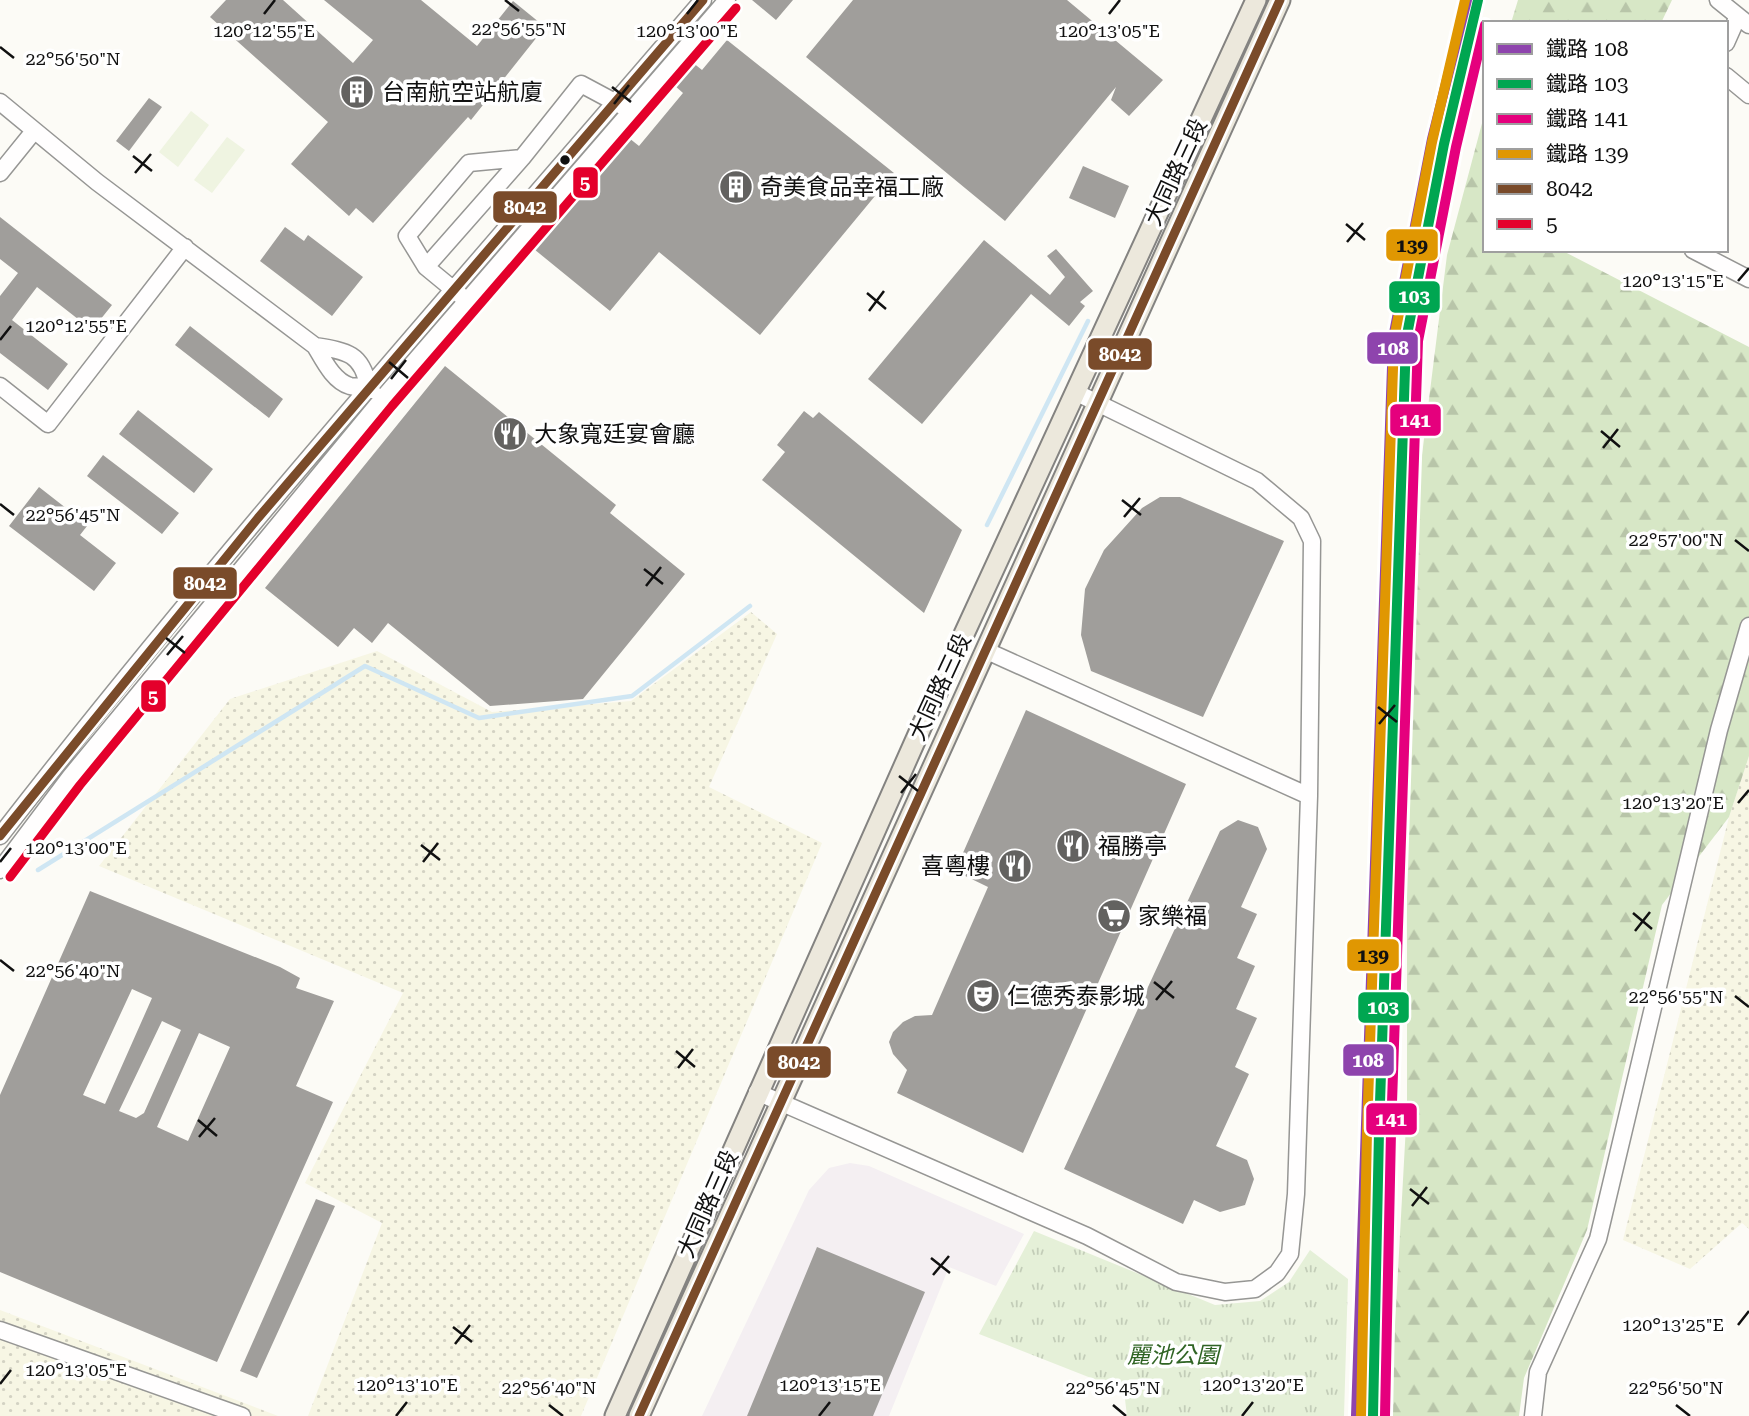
<svg xmlns="http://www.w3.org/2000/svg" width="1749" height="1416" viewBox="0 0 1749 1416" font-family="'Roboto Serif','Noto Sans TC',serif">
	<style>
		.industrial { fill: #f4eff2 }
		.farmland { fill: url(#farmland-dots) }
		.grass { fill: url(#grass-tufts) }
		.forest { fill: url(#forest-firs) }
		.pitch { fill: #eff4e1 }
		.lines { fill: none; stroke-linecap: round; stroke-linejoin: round }
		.stream { stroke: #cfe6f3; stroke-width: 4.5 }
		.building { fill: #a09e9b; fill-rule: evenodd }
		.minor-casing { stroke: #969694; stroke-width: 19 }
		.major-casing { stroke: #848381; stroke-width: 23 }
		.minor { stroke: #fffefe; stroke-width: 16 }
		.major { stroke: #ece8dc; stroke-width: 19 }
		.bus-1-casing { stroke: #fff; stroke-width: 14 }
		.bus-2-casing { stroke: #fff; stroke-width: 14 }
		.bus-1 { stroke: #7a4b2a; stroke-width: 9 }
		.bus-2 { stroke: #e4002b; stroke-width: 9 }
		.rail-1-casing { stroke: #fff; stroke-width: 16 }
		.rail-2-casing { stroke: #fff; stroke-width: 16 }
		.rail-3-casing { stroke: #fff; stroke-width: 16 }
		.rail-4-casing { stroke: #fff; stroke-width: 16 }
		.rail-1 { stroke: #8e44ad; stroke-width: 10 }
		.rail-2 { stroke: #00a651; stroke-width: 10 }
		.rail-3 { stroke: #e5007d; stroke-width: 10 }
		.rail-4 { stroke: #e09702; stroke-width: 10 }
		.ticks { fill: none; stroke: #101010; stroke-width: 2.5 }
		.bus-dot { fill: #101010; stroke: #fff; stroke-width: 2.5 }
		.labels { text-anchor: middle; dominant-baseline: central; stroke-width: 7; stroke-linejoin: round; paint-order: stroke }
		.poi-label { font-size: 23px; fill: #101010; stroke: #fff; text-anchor: start }
		.street-label { font-size: 23px; fill: #101010; stroke: #fff }
		.park-label { font-size: 23px; font-style: italic; fill: #306424; stroke: #fff }
		.ticks-label { font-size: 18px; text-anchor: middle; fill: #101010; stroke: #fff; stroke-width: 7; stroke-linejoin: round; paint-order: stroke }
		.line-badge { stroke: #fff; stroke-width: 2.5 }
		.badge-label { font-size: 19px; text-anchor: middle; font-weight: bold; fill: #fff }
		.pale-badge-label { font-size: 19px; text-anchor: middle; font-weight: bold; fill: #111 }
	</style>
	<defs>
		<pattern id="farmland-dots" width="8" height="8" patternUnits="userSpaceOnUse" patternTransform="scale(1.75)"><rect width="8" height="8" fill="#f7f6e4"/><path d="M2 2h.1M6 6h.1" fill="none" stroke="#d3d2c3" stroke-width="1.8" stroke-linecap="round"/></pattern>
		<pattern id="grass-tufts" width="24" height="20" patternUnits="userSpaceOnUse" patternTransform="scale(1.75)"><rect width="24" height="20" fill="#e5f0d8"/><path d="M3 7l-1-3M5 7V3M7 7l1-3M15 17l-1-3M17 17v-4M19 17l1-3" fill="none" stroke="#c3cdb8"/></pattern>
		<pattern id="forest-firs" width="22" height="20" patternUnits="userSpaceOnUse" patternTransform="scale(1.75)"><rect width="22" height="20" fill="#d7e7c6"/><path d="M5 1l3.5 6h-7zM16 11l3.5 6h-7z" fill="#b8c5a9"/></pattern>
	</defs>
	<rect width="100%" height="100%" fill="#fcfbf6"/>
	<path class="industrial" d="M850,1163L869,1166L1024,1234L996,1286L949,1267L889,1416H702L809,1190L829,1168Z"/>
	<path class="farmland" d="M751,612L777,634L709,787L822,843L581,1416H308L382,1223L305,1183L403,993L99,866L230,699L377,651L492,712L631,701Z
		M1749,756V1229L1742,1223L1690,1269L1623,1240L1729,817Z
		M0,1310L278,1416H0Z"/>
	<path class="grass" d="M1034,1231L1215,1305L1260,1301L1289,1282L1310,1250L1348,1279L1344,1416H1127L1124,1391L979,1334Z"/>
	<path class="forest" d="M1518,0H1672L1661,23H1511Z
		M1485,112V250H1561L1749,347V756L1729,817L1662,905L1587,1230L1524,1378L1519,1416H1390L1407,1107V575L1447,255Z"/>
	<path class="pitch" d="M191,111L209,125L178,167L159,152Z
		M227,137L245,150L212,193L194,180Z"/>
	<g class="lines">
		<path class="stream" d="M987,525L1088,321
			M38,870L365,666L479,718L632,696L750,606"/>
	</g>
	<path class="building" d="M226,0H283L353,63L373,40L324,0H421L477,46L513,1L545,27L471,120L468,117L373,223L356,208L349,216L291,164L328,122L210,17Z
		M752,0H793L776,20Z
		M853,0H1067L1163,80L1129,116L1111,100L1116,87L1005,221L806,57Z
		M727,40L894,173L760,335L659,252L610,311L529,245L580,186L586,191L629,138L639,146L683,93L674,85L692,62L702,70Z
		M149,98L162,107L129,151L116,141Z
		M1083,166L1129,186L1115,218L1069,198Z
		M0,217L112,305L92,330L37,287L12,320L68,364L48,390L0,353V296L18,273L0,259Z
		M285,227L304,241L308,235L363,277L332,316L260,261Z
		M984,240L1050,295L1065,277L1047,256L1056,249L1093,291L1080,302L1085,306L1069,326L1031,294L922,424L868,379Z
		M190,326L283,399L269,418L175,345Z
		M445,366L616,505L610,513L685,574L583,699L490,706L388,623L372,643L354,628L338,647L265,588Z
		M138,410L213,469L194,493L119,434Z
		M804,411L813,418L819,412L962,530L924,613L762,480L785,452L777,445Z
		M103,455L179,513L162,534L87,476Z
		M39,487L71,512L74,508L91,521L80,535L116,563L94,591L9,526Z
		M1160,497H1180L1284,541L1203,717L1091,671L1081,635L1085,589L1104,550L1142,508Z
		M1026,710L1186,784L1023,1153L897,1093L907,1070L893,1054L889,1042L893,1032L903,1022L915,1016L932,1015L988,887L955,871Z
		M1238,820L1258,827L1267,849L1241,907L1257,914L1237,958L1255,966L1236,1009L1257,1018L1235,1067L1249,1074L1216,1146L1247,1160L1254,1179L1245,1205L1220,1212L1194,1200L1183,1224L1064,1169L1220,831Z
		M90,891L280,967L300,978L296,988L334,1001L296,1086L333,1102L217,1362L0,1272V1095ZM132,989L152,998L105,1104L83,1095ZM162,1021L181,1030L144,1113L136,1118L119,1111ZM199,1033L230,1047L188,1141L157,1127Z
		M316,1199L335,1206L257,1378L240,1371Z
		M817,1247L925,1292L873,1416H747Z"/>
	<g class="lines">
		<g class="minor-casing">
			<path id="minor" d="M1718,0L1749,25
				M1726,43L1738,16
				M1726,76L1749,95
				M0,102L97,182L315,346C323,359 333,381 350,386C358,388 365,384 372,390
				M0,173L34,131
				M1693,250L1749,279
				M426,267L522,158
				M460,295L426,267L407,236L469,163L522,158L581,84L624,107
				M315,346C346,351 362,353 368,386
				M0,386L48,424L185,247
				M987,651L1309,796
				M0,836C223,548 466,277 703,0
				M0,870L70,777L383,398L727,0
				M757,1092L1087,1236L1176,1282L1225,1292L1255,1289L1277,1273L1290,1254L1296,1194L1309,796L1312,541L1301,518L1257,481L1075,392
				M0,1330L242,1416
				M1533,1416L1538,1372L1598,1239L1719,730L1749,626"/>
		</g>
		<g class="major-casing">
			<path id="major" d="M615,1416L924,721L1256,0
				M639,1416L1280,0"/>
		</g>
		<use href="#minor" class="minor"/>
		<use href="#major" class="major"/>
		<g class="bus-1-casing">
			<path id="bus-1" d="M0,836L258,518L703,0
				M639,1416L1280,0"/>
		</g>
		<g class="bus-2-casing">
			<path id="bus-2" d="M10,877L80,785L392,406L736,8"/>
		</g>
		<use href="#bus-1" class="bus-1"/>
		<use href="#bus-2" class="bus-2"/>
		<g class="rail-1-casing">
			<path id="rail-1" d="M1356,1416L1393,338L1432,139L1467,0"/>
		</g>
		<g class="rail-2-casing">
			<path id="rail-2" d="M1373,1416L1379,1132L1406,340L1444,144L1478,0"/>
		</g>
		<g class="rail-3-casing">
			<path id="rail-3" d="M1385,1416L1391,1132L1418,341L1456,147L1485,25"/>
		</g>
		<g class="rail-4-casing">
			<path id="rail-4" d="M1361,1416L1367,1132L1394,339L1432,142L1465,0"/>
		</g>
		<use href="#rail-1" class="rail-1"/>
		<use href="#rail-2" class="rail-2"/>
		<use href="#rail-3" class="rail-3"/>
		<use href="#rail-4" class="rail-4"/>
	</g>
	<path class="ticks" d="M505,0L519,11M264,14L275,0M687,14L698,0M1109,14L1120,0M0,47L14,58M612,87L631,102M614,104L629,85M133,156L152,171M135,173L151,154M1346,224L1365,240M1347,242L1363,223M1738,281L1749,268M867,293L886,309M869,311L884,291M0,340L11,326M389,362L408,378M391,379L406,360M1601,431L1620,447M1603,448L1618,429M1122,500L1141,515M0,504L14,515M1124,517L1140,498M1735,540L1749,551M644,569L663,584M646,586L661,567M166,638L185,653M167,655L183,636M1378,707L1397,722M1379,724L1395,705M899,776L918,791M901,793L916,774M1738,803L1749,790M421,845L440,860M0,862L11,848M423,862L438,843M1633,913L1652,929M1635,931L1650,912M0,960L14,971M1154,982L1174,998M1735,996L1749,1007M1156,1000L1172,981M676,1051L695,1067M678,1068L693,1049M198,1120L217,1136M199,1137L215,1118M1410,1189L1429,1204M1412,1206L1427,1187M931,1258L950,1273M933,1275L949,1256M1738,1325L1749,1311M453,1327L472,1342M455,1344L470,1325M0,1384L11,1370M549,1405L563,1416M1113,1405L1126,1416M1676,1405L1690,1416M396,1416L407,1402M819,1416L830,1402M1242,1416L1253,1402"/>
	<defs>
		<g id="building-disc" transform="scale(1.75)"><circle r="9.5" fill="#636260" stroke="#fff"/><path d="M-4-6H4V6H1V3H-1V6H-4ZM-2.5-4.3h1.7v1.8h-1.7ZM.8-4.3h1.7v1.8H.8ZM-2.5-1h1.7V.8h-1.7ZM.8-1h1.7V.8H.8Z" fill="#fff"/></g>
		<g id="restaurant-disc" transform="scale(1.75)"><circle r="9.5" fill="#636260" stroke="#fff"/><path d="M-5-6h1v4h1v-4h1v4h1v-4h1v5L-1.5 .5V6h-2V.5L-5-1ZM5-6V6H3V1.5H1.5Q1.5-4 5-6Z" fill="#fff"/></g>
		<g id="supermarket-disc" transform="scale(1.75)"><circle r="9.5" fill="#636260" stroke="#fff"/><path d="M-6-5.5h2.5l.6 2H6L4.5 2H-2.5L-4.4-4H-6ZM-1.5 3.2a1.3 1.3 0 1 0 .1 0ZM3 3.2a1.3 1.3 0 1 0 .1 0Z" fill="#fff"/></g>
		<g id="theatre-disc" transform="scale(1.75)"><circle r="9.5" fill="#636260" stroke="#fff"/><path d="M-5-5.5Q0-4 5-5.5V0Q5 5 0 6Q-5 5-5 0ZM-3.3-2.5H-1v1.5H-3.3ZM1-2.5H3.3v1.5H1ZM-2.8 1Q0 5.5 2.8 1Z" fill="#fff"/></g>
	</defs>
	<g fill-rule="evenodd">
		<use href="#building-disc" x="357" y="92"/>
		<use href="#building-disc" x="736" y="187"/>
		<use href="#restaurant-disc" x="510" y="434"/>
		<use href="#restaurant-disc" x="1073" y="846"/>
		<use href="#restaurant-disc" x="1015" y="866"/>
		<use href="#supermarket-disc" x="1114" y="916"/>
		<use href="#theatre-disc" x="983" y="996"/>
	</g>
	<circle class="bus-dot" cx="565" cy="160" r="6"/>
	<g class="labels">
		<g class="poi-label">
			<text x="382" y="92">台南航空站航廈</text>
			<text x="760" y="187">奇美食品幸福工廠</text>
			<text x="534" y="434">大象寬廷宴會廳</text>
			<text x="1098" y="846">福勝亭</text>
			<text x="990" y="866" text-anchor="end">喜粵樓</text>
			<text x="1138" y="916">家樂福</text>
			<text x="1007" y="996">仁德秀泰影城</text>
		</g>
		<g class="street-label">
			<text transform="translate(1176 172) rotate(-65)">大同路三段</text>
			<text transform="translate(940 687) rotate(-65)">大同路三段</text>
			<text transform="translate(708 1204) rotate(-66)">大同路三段</text>
		</g>
		<g class="park-label">
			<text x="1173" y="1355">麗池公園</text>
		</g>
	</g>
	<g class="ticks-label">
		<text x="519" y="35">22°56'55"N</text>
		<text x="264" y="37">120°12'55"E</text>
		<text x="687" y="37">120°13'00"E</text>
		<text x="1109" y="37">120°13'05"E</text>
		<text x="73" y="65">22°56'50"N</text>
		<text x="1673" y="287">120°13'15"E</text>
		<text x="76" y="332">120°12'55"E</text>
		<text x="73" y="521">22°56'45"N</text>
		<text x="1676" y="546">22°57'00"N</text>
		<text x="1673" y="809">120°13'20"E</text>
		<text x="76" y="854">120°13'00"E</text>
		<text x="73" y="977">22°56'40"N</text>
		<text x="1676" y="1003">22°56'55"N</text>
		<text x="1673" y="1331">120°13'25"E</text>
		<text x="76" y="1376">120°13'05"E</text>
		<text x="407" y="1391">120°13'10"E</text>
		<text x="830" y="1391">120°13'15"E</text>
		<text x="1253" y="1391">120°13'20"E</text>
		<text x="549" y="1394">22°56'40"N</text>
		<text x="1113" y="1394">22°56'45"N</text>
		<text x="1676" y="1394">22°56'50"N</text>
	</g>
	<g class="line-badge">
		<rect x="572" y="166" width="27" height="33" rx="7" fill="#e4002b"/>
		<rect x="492" y="190" width="66" height="34" rx="7" fill="#7a4b2a"/>
		<rect x="1385" y="228" width="54" height="34" rx="7" fill="#e09702"/>
		<rect x="1388" y="280" width="53" height="34" rx="7" fill="#00a651"/>
		<rect x="1366" y="331" width="53" height="34" rx="7" fill="#8e44ad"/>
		<rect x="1087" y="337" width="66" height="34" rx="7" fill="#7a4b2a"/>
		<rect x="1389" y="403" width="53" height="34" rx="7" fill="#e5007d"/>
		<rect x="172" y="566" width="66" height="34" rx="7" fill="#7a4b2a"/>
		<rect x="140" y="679" width="27" height="34" rx="7" fill="#e4002b"/>
		<rect x="1346" y="938" width="54" height="34" rx="7" fill="#e09702"/>
		<rect x="1357" y="991" width="53" height="33" rx="7" fill="#00a651"/>
		<rect x="1342" y="1043" width="53" height="34" rx="7" fill="#8e44ad"/>
		<rect x="766" y="1045" width="66" height="34" rx="7" fill="#7a4b2a"/>
		<rect x="1365" y="1102" width="53" height="34" rx="7" fill="#e5007d"/>
	</g>
	<g class="badge-label">
		<text x="585" y="189">5</text>
		<text x="525" y="214">8042</text>
		<text x="1414" y="303">103</text>
		<text x="1393" y="355">108</text>
		<text x="1120" y="361">8042</text>
		<text x="1415" y="427">141</text>
		<text x="205" y="590">8042</text>
		<text x="153" y="703">5</text>
		<text x="1383" y="1014">103</text>
		<text x="1368" y="1067">108</text>
		<text x="799" y="1069">8042</text>
		<text x="1391" y="1126">141</text>
	</g>
	<g class="pale-badge-label">
		<text x="1412" y="252">139</text>
		<text x="1373" y="962">139</text>
	</g>
	<rect x="1483" y="21" width="245" height="231" fill="#ffffff" stroke="#9f9f9f" stroke-width="2"/>
	<rect x="1497" y="44" width="35" height="10" fill="#8e44ad" stroke="#9f9f9f" stroke-width="2"/>
	<text x="1546" y="56" font-size="21" fill="#101010">鐵路 108</text>
	<rect x="1497" y="79" width="35" height="10" fill="#00a651" stroke="#9f9f9f" stroke-width="2"/>
	<text x="1546" y="91" font-size="21" fill="#101010">鐵路 103</text>
	<rect x="1497" y="114" width="35" height="10" fill="#e5007d" stroke="#9f9f9f" stroke-width="2"/>
	<text x="1546" y="126" font-size="21" fill="#101010">鐵路 141</text>
	<rect x="1497" y="149" width="35" height="10" fill="#e09702" stroke="#9f9f9f" stroke-width="2"/>
	<text x="1546" y="161" font-size="21" fill="#101010">鐵路 139</text>
	<rect x="1497" y="184" width="35" height="10" fill="#7a4b2a" stroke="#9f9f9f" stroke-width="2"/>
	<text x="1546" y="196" font-size="21" fill="#101010">8042</text>
	<rect x="1497" y="219" width="35" height="10" fill="#e4002b" stroke="#9f9f9f" stroke-width="2"/>
	<text x="1546" y="231" font-size="21" fill="#101010">5</text>
</svg>
